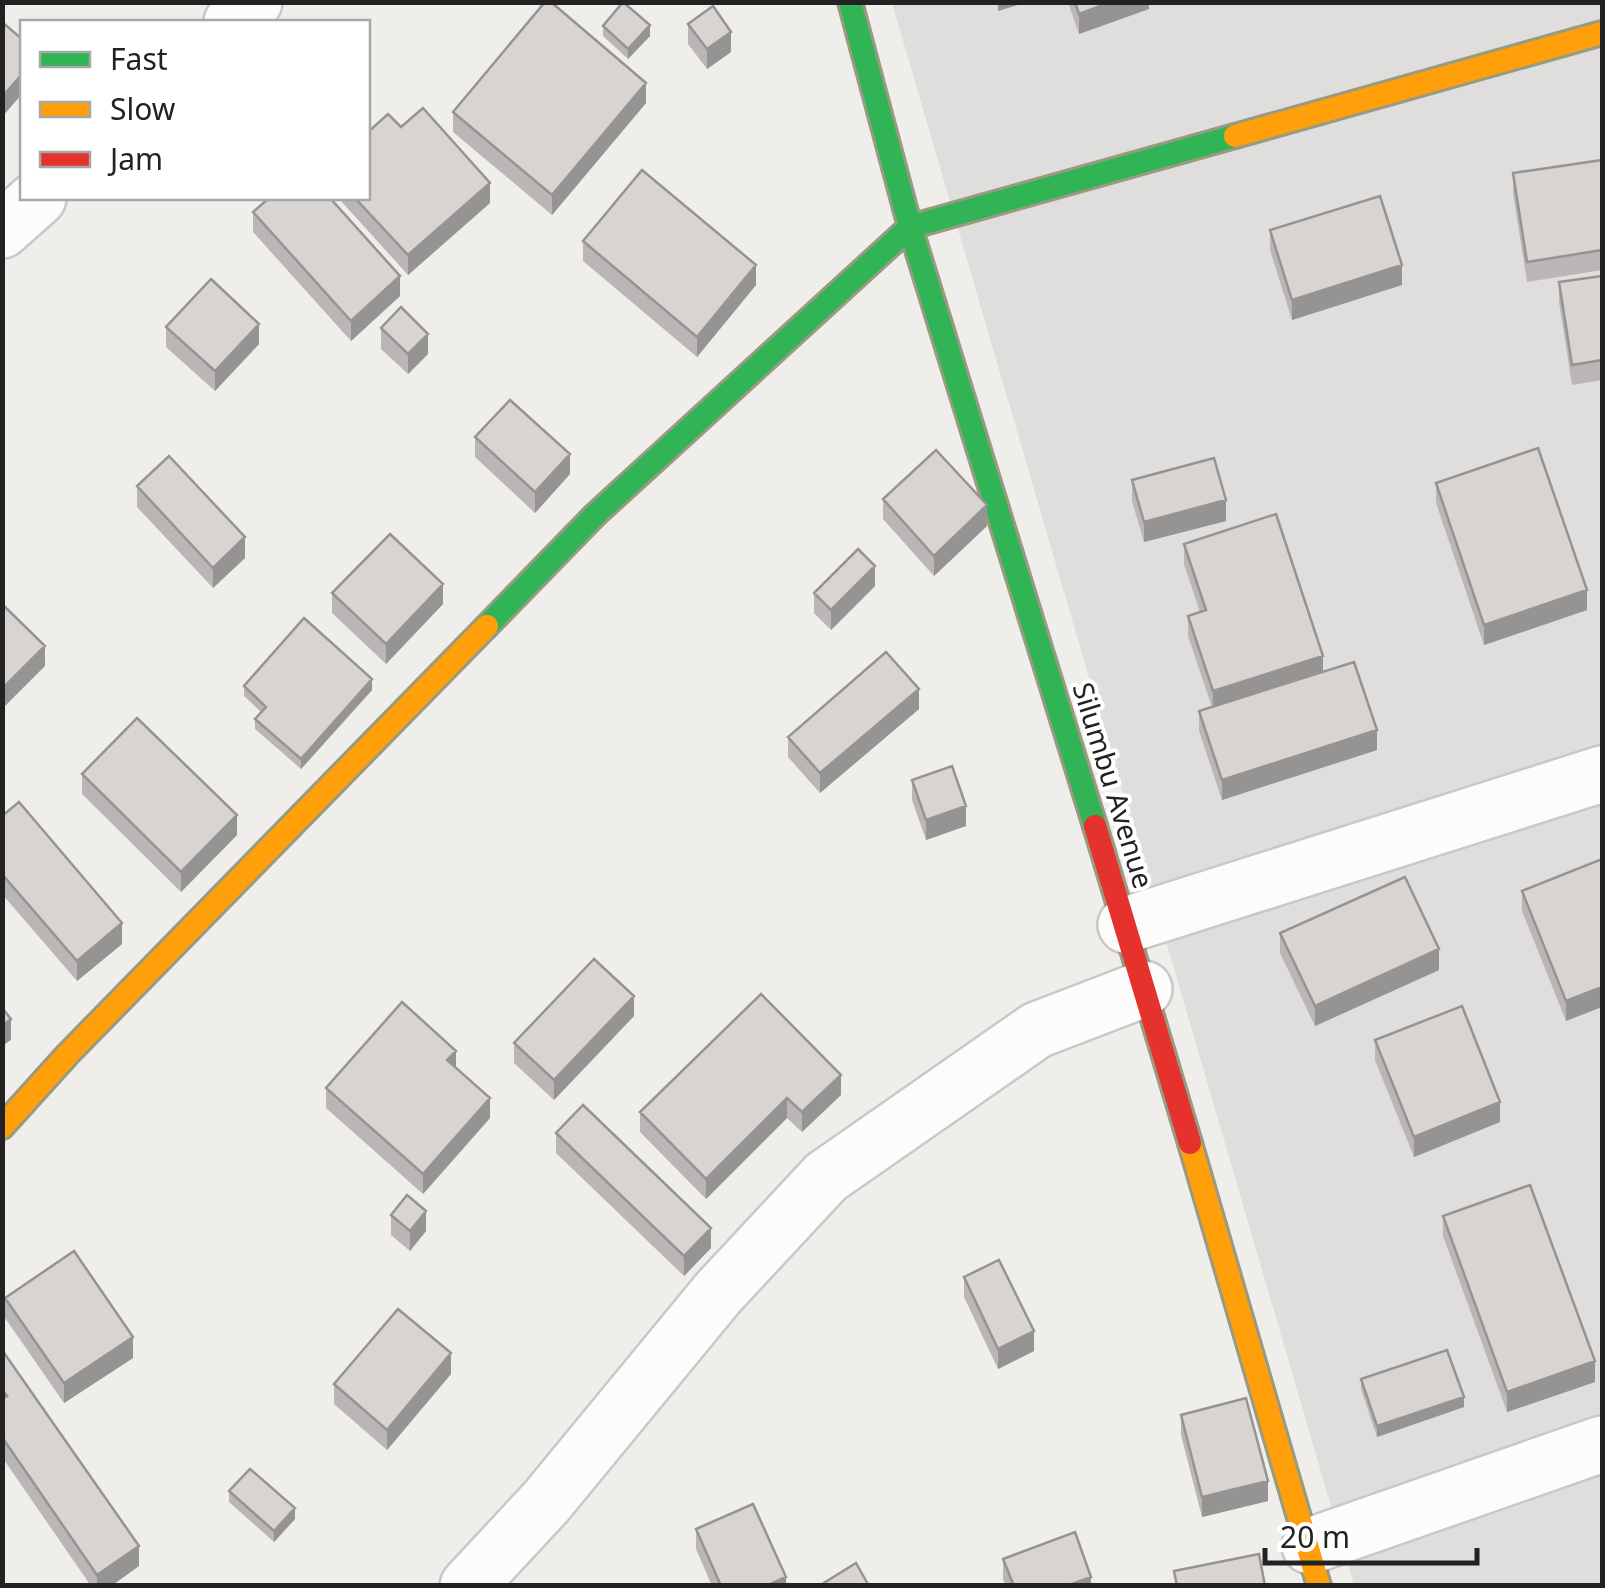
<svg xmlns="http://www.w3.org/2000/svg" width="1605" height="1588" viewBox="0 0 1605 1588" font-family="'Noto Sans',sans-serif">
	<style>
		.residential { fill: #dfdedc }
		.lines { fill: none; stroke-linecap: round; stroke-linejoin: round }
		.street-casing { stroke: #c9c8c7; stroke-width: 60 }
		.fast-casing { stroke: #999a82; stroke-width: 28 }
		.slow-casing { stroke: #999a82; stroke-width: 28 }
		.jam-casing { stroke: #999a82; stroke-width: 28 }
		.street { stroke: #fdfcfc; stroke-width: 55 }
		.fast { stroke: #30b455; stroke-width: 22 }
		.slow { stroke: #ff9f0a; stroke-width: 22 }
		.jam { stroke: #e5322d; stroke-width: 22 }
		.wall { fill: #b9b6b5 }
		.shaded-wall { fill: #969493 }
		.building { fill: #d7d4d2; stroke: #969493; stroke-width: 2.5 }
		.labels { text-anchor: middle; dominant-baseline: central; stroke-width: 8; stroke-linejoin: round; paint-order: stroke }
		.street-label { font-size: 28px; fill: #222; stroke: #fff }
	</style>
	<rect width="100%" height="100%" fill="#f0eeeb"/>
	<path class="residential" d="M892,3H1602V1585H1354Z"/>
	<g class="lines">
		<g class="street-casing">
			<path id="street" d="M232,22L254,2
				M2,230L38,198
				M1126,925L1602,774
				M1310,1546L1602,1444
				M468,1586L546,1502L718,1293L826,1177L1037,1030L1144,989"/>
		</g>
		<g class="fast-casing">
			<path id="fast" d="M850,2L910,227L1095,826
				M487,626L595,515L910,227L1235,136"/>
		</g>
		<g class="slow-casing">
			<path id="slow" d="M1235,136L1602,33
				M2,1127L68,1054L487,626
				M1190,1143L1319,1586"/>
		</g>
		<g class="jam-casing">
			<path id="jam" d="M1095,826L1190,1143"/>
		</g>
		<use href="#street" class="street"/>
		<use href="#fast" class="fast"/>
		<use href="#slow" class="slow"/>
		<use href="#jam" class="jam"/>
	</g>
	<path class="wall" d="M1068,2H1149V9L1079,34Z
		M688,24L731,52L707,69L688,44Z
		M603,26L650,36L628,59L603,36Z
		M646,103L552,215L453,132V112Z
		M401,127L490,203L408,275L341,201V198H368Z
		M1602,160V270L1527,282L1513,193V173Z
		M253,212L400,296L351,341L253,232Z
		M1270,230L1402,285L1292,320L1270,250Z
		M583,241L756,285L697,357L583,261Z
		M1602,276V380L1572,385L1559,302V282Z
		M166,327L259,344L215,391L166,347Z
		M381,328L428,354L408,374L381,349Z
		M475,437L570,474L535,513L475,457Z
		M1132,480L1226,521L1144,542L1132,501Z
		M1436,483L1587,610L1484,645L1436,503Z
		M137,486L245,558L213,588L137,507Z
		M883,499L987,526L934,576L883,519Z
		M1184,544L1323,672L1377,750L1222,800L1199,731V711L1212,707L1188,636V616L1200,612L1184,564Z
		M875,586L831,630L814,613V593Z
		M332,593L443,604L386,664L332,613Z
		M244,686L372,690L301,769L255,729V719L261,712L244,696Z
		M919,709L820,793L788,757V737Z
		M82,774L237,835L181,892L82,794Z
		M912,780L966,826L926,840L912,800Z
		M2,816L122,944L77,981L2,894Z
		M1602,859L1566,1021L1522,911V891Z
		M1280,933L1439,970L1315,1026L1280,953Z
		M761,994L841,1095L802,1132L787,1118L706,1199L640,1132V1112Z
		M634,1016L554,1100L514,1063V1043Z
		M1375,1040L1500,1122L1414,1157L1375,1060Z
		M456,1068L490,1118L423,1194L326,1108V1088Z
		M556,1133L711,1248L684,1276L556,1153Z
		M391,1215L426,1231L410,1251L391,1235Z
		M1443,1216L1595,1382L1507,1412L1443,1236Z
		M964,1277L1034,1351L998,1369L964,1297Z
		M5,1298L133,1358L64,1403L5,1318Z
		M2,1350L139,1566L111,1586H91L2,1457Z
		M451,1374L387,1450L334,1404V1384Z
		M1361,1379L1464,1407L1377,1437L1361,1389Z
		M1181,1415L1268,1501L1202,1517L1181,1435Z
		M229,1491L295,1519L274,1542L229,1502Z
		M696,1529L786,1586H712L696,1549Z
		M1003,1559L1091,1586H1006L1003,1579Z"/>
	<path class="shaded-wall" d="M998,2H1028L998,11Z
		M1111,2H1149V9L1079,34V14Z
		M650,25V36L628,59V49Z
		M731,32V52L707,69V49Z
		M22,74V94L2,117V97Z
		M646,83V103L552,215V195Z
		M490,183V203L408,275V255Z
		M756,265V285L697,357V337Z
		M1402,265V285L1292,320V300Z
		M400,276V296L351,341V321Z
		M259,324V344L215,391V371Z
		M428,334V354L408,374V354Z
		M570,454V474L535,513V492Z
		M1226,500V521L1144,542V522Z
		M987,505V526L934,576V556Z
		M245,537V558L213,588V568Z
		M875,566V586L831,630V610Z
		M443,584V604L386,664V644Z
		M1587,590V610L1484,645V625Z
		M45,646V666L2,709V689Z
		M1323,656V676L1213,711V691Z
		M372,679V690L301,769V759Z
		M919,689V709L820,793V773Z
		M1377,730V750L1222,800V780Z
		M966,806V826L926,840V820Z
		M237,815V835L181,892V872Z
		M122,923V944L77,981V961Z
		M1439,949V970L1315,1026V1006Z
		M1602,987V1007L1566,1021V1001Z
		M634,996V1016L554,1100V1080Z
		M11,1019V1040L2,1046V1026Z
		M456,1051V1071L447,1060Z
		M841,1075V1095L802,1132V1112Z
		M490,1098V1118L423,1194V1174Z
		M787,1098V1118L706,1199V1179Z
		M1500,1102V1122L1414,1157V1137Z
		M426,1211V1231L410,1251V1231Z
		M711,1228V1248L684,1276V1256Z
		M1034,1331V1351L998,1369V1349Z
		M133,1337V1358L64,1403V1383Z
		M451,1353V1374L387,1450V1430Z
		M1595,1361V1382L1507,1412V1392Z
		M1464,1397V1407L1377,1437V1426Z
		M1268,1481V1501L1202,1517V1497Z
		M295,1508V1519L274,1542V1531Z
		M139,1546V1566L111,1586H97V1575Z
		M786,1577V1586H766Z
		M1091,1577V1586H1067Z"/>
	<path class="building" d="M545,2H551L646,83L552,195L453,112Z
		M623,2L650,25L628,49L603,26Z
		M1075,2H1111L1079,14Z
		M713,6L731,32L707,49L688,24Z
		M2,22L22,39V74L2,97Z
		M423,108L490,183L408,255L355,198H368V132L388,114L401,127Z
		M1602,160V250L1527,262L1513,173Z
		M642,170L756,265L697,337L583,241Z
		M1380,196L1402,265L1292,300L1270,230Z
		M269,198H330L400,276L351,321L253,212Z
		M1602,276V360L1572,365L1559,282Z
		M211,279L259,324L215,371L166,327Z
		M401,307L428,334L408,354L381,328Z
		M510,400L570,454L535,492L475,437Z
		M1538,448L1587,590L1484,625L1436,483Z
		M936,450L987,505L934,556L883,499Z
		M169,456L245,537L213,568L137,486Z
		M1214,458L1226,500L1144,522L1132,480Z
		M1276,514L1323,656L1213,691L1188,616L1206,610L1184,544Z
		M390,534L443,584L386,644L332,593Z
		M858,549L875,566L831,610L814,593Z
		M2,604L45,646L2,689Z
		M304,618L372,679L301,759L255,719L266,707L244,686Z
		M886,652L919,689L820,773L788,737Z
		M1354,662L1377,730L1222,780L1199,711Z
		M137,718L237,815L181,872L82,774Z
		M952,766L966,806L926,820L912,780Z
		M19,802L122,923L77,961L2,874V816Z
		M1602,859V987L1566,1001L1522,891Z
		M1405,877L1439,949L1315,1006L1280,933Z
		M594,959L634,996L554,1080L514,1043Z
		M761,994L841,1075L802,1112L787,1098L706,1179L640,1112Z
		M402,1002L456,1051L447,1060L490,1098L423,1174L326,1088Z
		M1462,1006L1500,1102L1414,1137L1375,1040Z
		M2,1008L11,1019L2,1026Z
		M583,1105L711,1228L684,1256L556,1133Z
		M1530,1185L1595,1361L1507,1392L1443,1216Z
		M407,1195L426,1211L410,1231L391,1215Z
		M74,1251L133,1337L64,1383L5,1298Z
		M999,1260L1034,1331L998,1349L964,1277Z
		M398,1309L451,1353L387,1430L334,1384Z
		M2,1350L139,1546L97,1575L2,1437V1399L7,1396L2,1390Z
		M1447,1350L1464,1397L1377,1426L1361,1379Z
		M1246,1398L1268,1481L1202,1497L1181,1415Z
		M250,1469L295,1508L274,1531L229,1491Z
		M753,1504L786,1577L766,1586H721L696,1529Z
		M1075,1532L1091,1577L1067,1586H1014L1003,1559Z
		M1259,1554L1265,1586H1177L1174,1571Z
		M856,1563L869,1586H819Z"/>
	<g class="labels">
		<g class="street-label">
			<text transform="translate(1114 785) rotate(73)">Silumbu Avenue</text>
		</g>
	</g>
	<rect width="1605" height="1588" fill="none" stroke="#222222" stroke-width="10"/>
	<rect x="20" y="20" width="350" height="180" fill="#ffffff" stroke="#a7a7a7" stroke-width="2.5"/>
	<rect x="40" y="52" width="50" height="15" fill="#30b455" stroke="#a7a7a7" stroke-width="2.5"/>
	<text x="110" y="70" font-size="30" fill="#222222">Fast</text>
	<rect x="40" y="102" width="50" height="15" fill="#ff9f0a" stroke="#a7a7a7" stroke-width="2.5"/>
	<text x="110" y="120" font-size="30" fill="#222222">Slow</text>
	<rect x="40" y="152" width="50" height="15" fill="#e5322d" stroke="#a7a7a7" stroke-width="2.5"/>
	<text x="110" y="170" font-size="30" fill="#222222">Jam</text>
	<path d="M1265 1548v15h212v-15" fill="none" stroke="#222222" stroke-width="5"/>
	<text x="1280" y="1548" font-size="30" fill="#222222" stroke="#ffffff" stroke-width="8" paint-order="stroke">20 m</text>
</svg>
